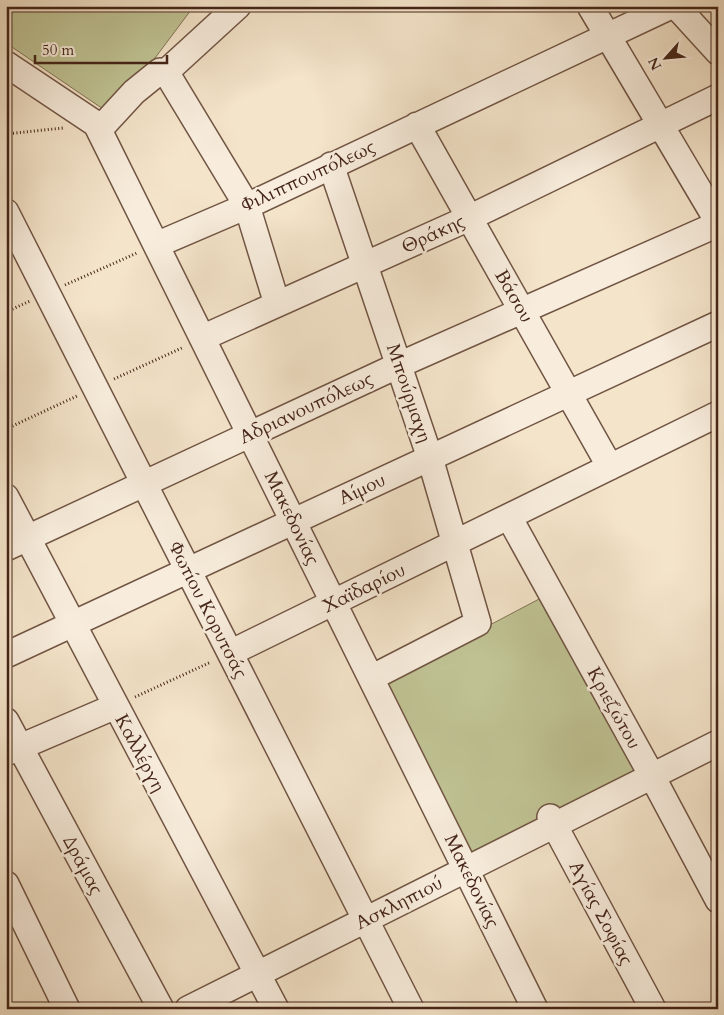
<svg xmlns="http://www.w3.org/2000/svg" width="724" height="1015" viewBox="0 0 724 1015" font-family="Cardo,serif">
	<style>
		.green { fill: #c0c394; stroke: #827456 }
		.lines { fill: none; stroke-linecap: round; stroke-linejoin: round }
		.minor-casing { stroke: #715544; stroke-width: 28 }
		.path { stroke: #452518; stroke-width: 3; stroke-dasharray: 1 2.5; stroke-linecap: butt }
		.minor { stroke: #f8eddd; stroke-width: 25 }
		.labels { text-anchor: middle; dominant-baseline: central; stroke-width: 5; stroke-linejoin: round; paint-order: stroke }
		.street-label { font-size: 19px; fill: #452518; stroke: #f8eddd }
	</style>
	<rect width="100%" height="100%" fill="#f4e4ca"/>
	<filter id="stains"><feTurbulence type="fractalNoise" baseFrequency=".004" numOctaves="4"/><feColorMatrix values="0 0 0 0 .2 0 0 0 0 .09 0 0 0 0 .02 0 0 0 .5 -.17"/></filter>
	<radialGradient id="worn" r=".72"><stop offset=".6" stop-color="#630" stop-opacity="0"/><stop offset="1" stop-color="#630" stop-opacity=".3"/></radialGradient>
	<path class="green" d="M6,6H194L155,58L106,111L6,43Z
		M541,598L636,772L466,858L378,684Z"/>
	<g class="lines">
		<g class="minor-casing">
			<path id="minor" d="M590,6L718,222
				M676,6L718,52
				M6,64L96,124L535,1009
				M166,72L247,206L277,304
				M417,125L610,467
				M99,130L134,92L160,71L166,72L238,6
				M331,165L430,458L478,623L371,678
				M6,212L411,1009
				M156,245L247,206L671,6
				M202,338L469,218L718,97
				M6,497L276,1009
				M509,517L652,776L718,900
				M6,548L399,365L718,224
				M230,653L718,414
				M6,655L718,324
				M6,721L161,1009
				M6,753L116,706
				M550,817L653,1009
				M6,884L67,1009
				M188,1009L718,743"/>
		</g>
		<path class="path" d="M6,134L63,128
			M65,285L137,253
			M6,312L30,301
			M114,379L184,347
			M6,429L77,396
			M135,697L211,662"/>
		<use href="#minor" class="minor"/>
	</g>
	<g class="labels">
		<g class="street-label">
			<text transform="translate(308 176) rotate(-25)">Φιλιππουπόλεως</text>
			<text transform="translate(433 234) rotate(-25)">Θράκης</text>
			<text transform="translate(514 296) rotate(60)">Βάσου</text>
			<text transform="translate(409 393) rotate(71)">Μπούρμαχη</text>
			<text transform="translate(306 408) rotate(-25)">Αδριανουπόλεως</text>
			<text transform="translate(362 489) rotate(-25)">Αίμου</text>
			<text transform="translate(292 518) rotate(64)">Μακεδονίας</text>
			<text transform="translate(364 588) rotate(-26)">Χαϊδαρίου</text>
			<text transform="translate(208 610) rotate(63)">Φωτίου Κορυτσάς</text>
			<text transform="translate(614 708) rotate(61)">Κριεζώτου</text>
			<text transform="translate(140 753) rotate(62)">Καλλέργη</text>
			<text transform="translate(83 865) rotate(62)">Δράμας</text>
			<text transform="translate(472 881) rotate(64)">Μακεδονίας</text>
			<text transform="translate(399 903) rotate(-27)">Ασκληπιού</text>
			<text transform="translate(601 913) rotate(62)">Αγίας Σοφίας</text>
		</g>
	</g>
	<rect width="724" height="1015" fill="none" stroke="#f4e4ca" stroke-width="25"/>
	<rect x="8" y="8" width="709" height="1000" fill="none" stroke="#452518" stroke-width="2.5"/>
	<rect x="12" y="12" width="699" height="990" fill="none" stroke="#452518"/>
	<g transform="translate(666 58) rotate(243)" stroke="#f8eddd" stroke-width="4" paint-order="stroke">
	<path d="M0-4L9 19L0 12L-9 19Z" fill="#452518"/>
	<text y="-8" font-size="14" font-weight="bold" text-anchor="middle" fill="#452518">N</text>
	</g>
	<path d="M35 55v8h132v-8" fill="none" stroke="#452518" stroke-width="2.5"/>
	<text x="42" y="55" font-size="15" fill="#452518" stroke="#f8eddd" stroke-width="4" paint-order="stroke">50 m</text>
	<rect width="100%" height="100%" filter="url(#stains)"/>
	<rect width="100%" height="100%" fill="url(#worn)"/>
</svg>
